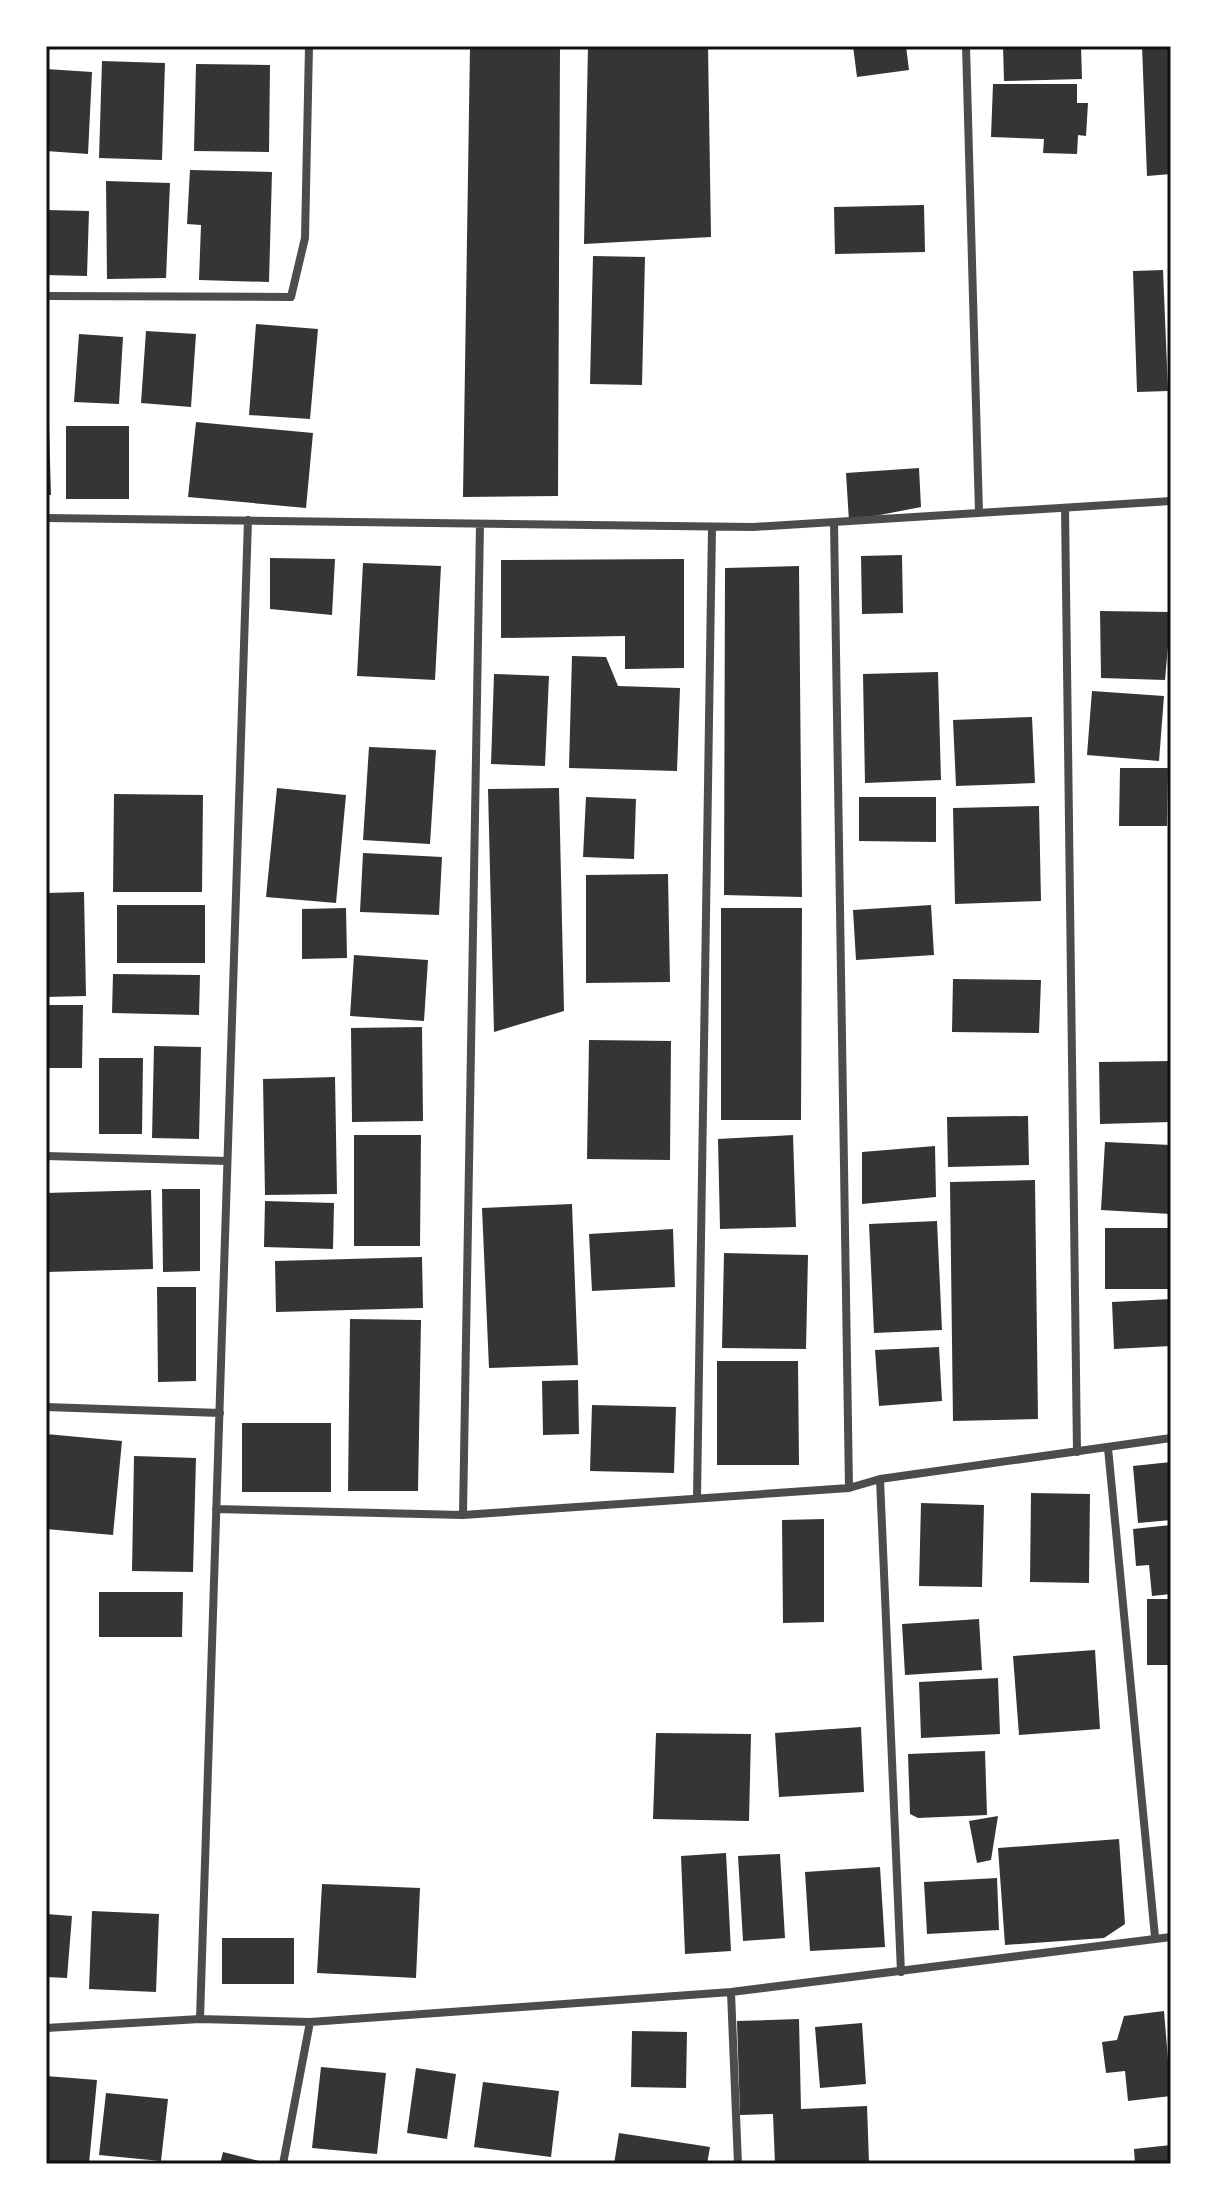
<svg xmlns="http://www.w3.org/2000/svg" width="1217" height="2210" viewBox="0 0 1217 2210" font-family="Bitter,serif">
	<style>
		.building { fill: #353535 }
		.lines { fill: none; stroke-linecap: round; stroke-linejoin: round }
		.minor { stroke: #4c4c4c; stroke-width: 8 }
		.neatline { fill: none; stroke: #111; stroke-width: 3 }
	</style>
	<rect width="100%" height="100%" fill="#fff"/>
	<path class="building" d="M470,46H560L558,496L463,497Z
		M588,46H708L711,237L584,244Z
		M853,46H906L909,70L857,77Z
		M1003,46H1081L1082,79L1004,81Z
		M1142,46H1171V174L1147,176Z
		M102,61L165,63L162,160L99,158Z
		M196,64L270,65L269,152L194,151Z
		M46,69L92,72L88,154L46,151Z
		M993,84H1077V103H1088L1086,136L1078,135L1077,154L1043,153L1044,139L991,137Z
		M190,170L272,172L269,282L199,280L201,225L187,224Z
		M106,181L170,183L166,278L107,279Z
		M924,205L925,252L835,254L834,207Z
		M46,210L89,211L87,276L46,275Z
		M593,256L645,257L642,385L590,384Z
		M1163,270L1168,391L1137,392L1133,271Z
		M256,324L318,329L310,419L249,415Z
		M146,331L196,334L191,407L141,403Z
		M79,334L123,337L119,404L74,402Z
		M196,422L313,433L306,508L188,497Z
		M66,426H129V499H66Z
		M46,427H49L51,495H46Z
		M919,468L921,507L849,521L846,473Z
		M902,555L903,613L862,614L861,556Z
		M270,558L335,559L332,615L270,609Z
		M684,559V668L625,669V636L501,638V560Z
		M363,563L441,566L435,680L357,676Z
		M799,566L802,897L724,895L725,568Z
		M1100,611L1171,612L1165,680L1101,678Z
		M572,656L606,657L618,686L680,688L677,771L569,768Z
		M938,672L941,780L865,783L863,674Z
		M494,674L549,676L545,766L491,764Z
		M1092,691L1164,696L1159,761L1087,755Z
		M1032,717L1035,783L956,786L953,720Z
		M369,747L436,750L430,844L363,840Z
		M1120,768H1168L1167,826H1119Z
		M277,788L346,795L336,903L266,897Z
		M559,788L564,1011L494,1032L488,789Z
		M114,794L203,795L202,892H113Z
		M586,797L636,799L634,859L583,857Z
		M859,797H936V842L859,841Z
		M1039,806L1041,901L955,904L953,808Z
		M363,853L442,857L439,915L360,912Z
		M668,874L670,982L586,983V875Z
		M84,892L86,996L46,997V893Z
		M117,905H205V963H117Z
		M931,905L934,955L856,960L853,910Z
		M346,908L347,958L302,959V909Z
		M721,908H802L801,1120H721Z
		M354,955L428,960L424,1021L350,1016Z
		M113,974L200,975L199,1015L112,1013Z
		M953,979L1041,980L1039,1033L952,1032Z
		M46,1005H83L82,1068H46Z
		M422,1027L423,1121L352,1122L351,1028Z
		M589,1040L671,1041L670,1160L587,1159Z
		M154,1046L201,1047L199,1139L152,1138Z
		M99,1058H143L142,1134H99Z
		M1171,1061V1122L1100,1124L1099,1062Z
		M335,1077L337,1194L265,1195L263,1079Z
		M1028,1116L1029,1165L948,1167L947,1117Z
		M354,1135H421L420,1246H354Z
		M793,1135L796,1227L720,1229L718,1139Z
		M1105,1142L1171,1145V1214L1101,1210Z
		M935,1146L936,1197L862,1204V1152Z
		M1035,1180L1038,1419L953,1421L950,1182Z
		M162,1189H200V1271L163,1272Z
		M151,1190L153,1269L46,1272V1193Z
		M265,1201L334,1203L333,1249L264,1247Z
		M572,1204L578,1365L489,1368L482,1208Z
		M937,1221L942,1330L874,1333L869,1224Z
		M1105,1228H1171V1289H1105Z
		M673,1229L675,1287L592,1291L589,1234Z
		M724,1253L808,1255L806,1349L722,1348Z
		M422,1257L423,1308L276,1312L275,1261Z
		M157,1287H196V1381L158,1382Z
		M1171,1299V1346L1114,1349L1112,1302Z
		M350,1319L421,1320L418,1491H348Z
		M939,1347L942,1401L879,1406L875,1350Z
		M717,1361H798L799,1465H717Z
		M578,1380L579,1434L543,1435L542,1381Z
		M592,1405L676,1407L674,1473L590,1471Z
		M242,1423H331V1492H242Z
		M46,1434L122,1441L113,1535L46,1529Z
		M134,1456L196,1458L193,1572L132,1571Z
		M1171,1462V1520L1138,1523L1133,1466Z
		M1031,1493L1090,1494L1089,1583L1030,1582Z
		M921,1503L984,1505L982,1587L919,1586Z
		M824,1519V1622L783,1623L782,1520Z
		M1171,1525V1594L1152,1596L1149,1565L1136,1566L1133,1529Z
		M99,1592H183L182,1637H99Z
		M1147,1599H1171V1665H1147Z
		M979,1619L982,1670L905,1675L902,1624Z
		M1095,1650L1100,1729L1019,1735L1013,1656Z
		M998,1678L1000,1734L921,1738L919,1682Z
		M861,1727L864,1792L779,1797L775,1733Z
		M656,1733L751,1734L749,1821L653,1819Z
		M985,1751L987,1815L918,1818L910,1814L908,1754Z
		M998,1816L991,1860L977,1863L969,1821Z
		M1119,1839L1125,1924L1104,1938L1005,1945L998,1848Z
		M726,1853L731,1951L685,1954L681,1856Z
		M780,1854L785,1938L743,1941L738,1856Z
		M880,1867L885,1947L810,1951L805,1872Z
		M997,1878L999,1930L927,1934L924,1882Z
		M322,1884L420,1888L416,1978L317,1973Z
		M92,1911L159,1914L156,1992L89,1989Z
		M46,1914L72,1916L67,1978L46,1977Z
		M222,1938H294V1984H222Z
		M1164,2011L1171,2096L1128,2101L1125,2071L1106,2073L1102,2042L1117,2040L1124,2016Z
		M799,2019L801,2109L867,2106L869,2162L775,2164L773,2114L740,2115L737,2021Z
		M862,2023L866,2084L820,2088L815,2027Z
		M632,2031L687,2032L686,2088L631,2087Z
		M321,2067L386,2073L377,2154L312,2148Z
		M416,2068L456,2074L447,2139L407,2133Z
		M46,2076L97,2080L89,2164H46Z
		M483,2082L559,2091L551,2157L474,2147Z
		M106,2093L168,2099L161,2161L99,2155Z
		M619,2133L710,2147L707,2164H614Z
		M1171,2145V2164H1135L1134,2149Z
		M223,2152L267,2163V2164H220Z"/>
	<g class="lines">
		<path class="minor" d="M966,46L979,513
			M46,296L291,297L305,238L309,46
			M1065,508L1077,1452
			M46,518L753,527L1171,501
			M834,522L849,1488
			M46,1156L227,1161
			M46,1407L220,1413
			M1108,1448L1155,1937
			M880,1479L901,1972
			M697,1498L712,527
			M216,1509L463,1515L849,1488L880,1479L1171,1438
			M463,1515L480,524
			M731,1992L738,2164
			M200,2019L248,520
			M46,2028L200,2019L310,2022L731,1992L1171,1937
			M283,2164L310,2022"/>
	</g>
	<rect width="1217" height="2210" fill="none" stroke="#ffffff" stroke-width="96"/>
	<rect x="48" y="48" width="1121" height="2114" class="neatline"/>
</svg>
